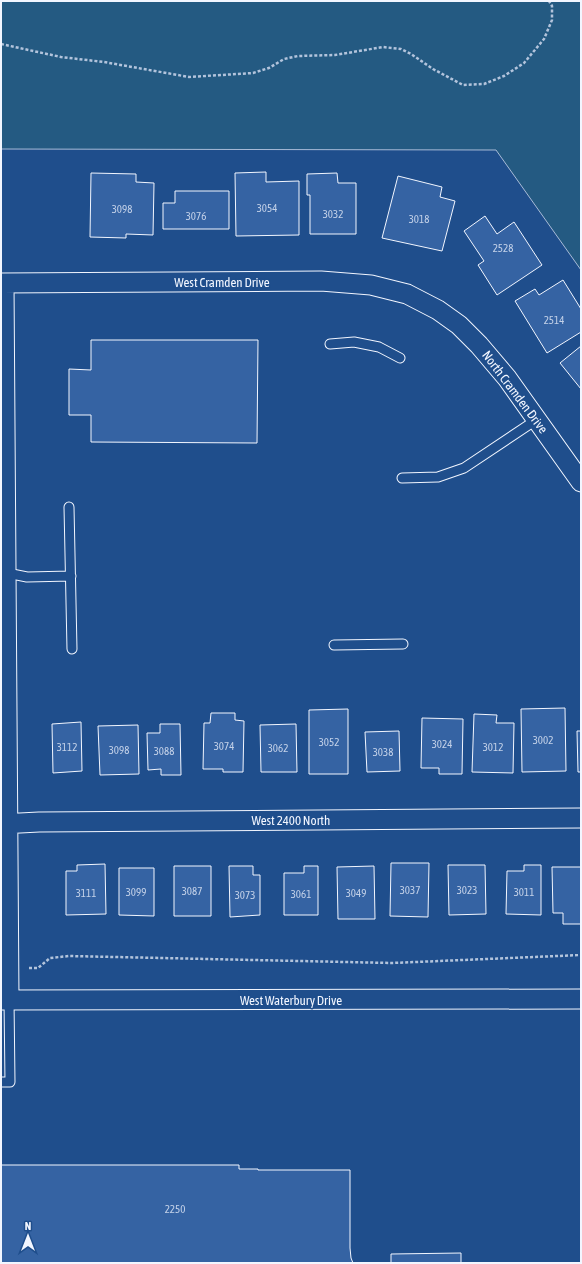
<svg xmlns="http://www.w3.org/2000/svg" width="582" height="1264" viewBox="0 0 582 1264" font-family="'Asap Condensed',sans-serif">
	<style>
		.green { fill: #245a82; stroke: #a8bbd7 }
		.building { fill: #3563a3; stroke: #f2f6ff }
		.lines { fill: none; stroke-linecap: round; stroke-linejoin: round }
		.service-casing { stroke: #f2f6ff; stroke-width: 11 }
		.minor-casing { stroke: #f2f6ff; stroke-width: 21 }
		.path { stroke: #b3c4dc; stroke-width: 2.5; stroke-dasharray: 3 2; stroke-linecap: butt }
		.service { stroke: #1f4e8c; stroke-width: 9 }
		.minor { stroke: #1f4e8c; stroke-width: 19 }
		.labels { text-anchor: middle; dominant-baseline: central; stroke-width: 3; stroke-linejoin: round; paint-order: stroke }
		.number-label { font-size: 11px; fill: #c3d1e8 }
		.street-label { font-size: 13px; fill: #f2f6ff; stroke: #1f4e8c }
	</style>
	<rect width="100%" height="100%" fill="#1f4e8c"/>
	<path class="green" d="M1,1H581V270L496,150L1,149Z"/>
	<path class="building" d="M266,172V182L299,181V235L236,236L235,173Z
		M91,173L136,174V182L154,183L153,235L126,234V238L90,237Z
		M337,173L338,183H356V234H310V195H307V174Z
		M398,176L442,187L440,197L455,201L442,251L382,238Z
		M175,191H229V229H163V203H175Z
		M485,216L497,234L514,222L542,265L497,295L478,265L484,261L464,231Z
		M563,280L581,309V332L547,353L515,301L535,289L539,295Z
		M91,340H258L257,443L91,442V415H69V369L91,370Z
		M581,346V389L560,363Z
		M565,708L566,771L522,772L521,709Z
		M348,709V774H309V710Z
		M211,713H235V720L244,721L243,772H223V769H203L204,723H210Z
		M474,714L497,715L496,723H514L513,773L472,772Z
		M422,718L463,719L462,774H439V768H421Z
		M81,722L82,771L53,773L52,724Z
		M160,724H180L181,775H161V769L148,770L147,733H160Z
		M296,724L297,772H261L260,725Z
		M138,725L139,774L100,775L98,726Z
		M399,731L400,771L367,772L365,732Z
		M577,731H581V772H578Z
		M391,863H429L428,917L390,916Z
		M105,864L106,914L66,915V871H77V865Z
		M448,865H485L486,914L449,915Z
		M524,865H541V915L506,914L507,871H524Z
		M174,866H211V916H174Z
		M229,866H253V875H260V915L230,917Z
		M304,866H318V915H284V873H304Z
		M374,866L375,919H338L337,867Z
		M552,867H581V924H563V913H553Z
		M119,868H154V916L119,915Z
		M1,1165H239V1169H258V1170H350V1248L351,1258L353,1263H1Z
		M461,1253V1263H391V1254Z"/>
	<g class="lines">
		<g class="service-casing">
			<path id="service" d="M330,344L354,342L379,347L400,358
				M402,478L438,477L464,468L536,420
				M69,507L72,649
				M7,573L27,577L71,576
				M334,645L403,644
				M1,1082H10L9,1000"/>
		</g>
		<g class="minor-casing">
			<path id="minor" d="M1,283L321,281L371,285L407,294L438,310L459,325L479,345L507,378L581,482
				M4,283L9,1000
				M1,824L39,822L581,818
				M1,1000L581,999"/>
		</g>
		<path class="path" d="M1,44L61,57L104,62L189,77L253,73L269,68L284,59L298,56L335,55L383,47L401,49L411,54L433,69L463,85L484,84L504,76L524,63L544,39L552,20V6L549,1
			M29,968H38L50,958L69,956L392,963L581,955"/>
		<use href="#service" class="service"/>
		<use href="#minor" class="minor"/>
	</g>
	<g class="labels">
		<g class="number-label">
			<text x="267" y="208">3054</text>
			<text x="122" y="209">3098</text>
			<text x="333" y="214">3032</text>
			<text x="196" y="216">3076</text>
			<text x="419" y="219">3018</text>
			<text x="503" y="248">2528</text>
			<text x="554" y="320">2514</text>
			<text x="543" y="740">3002</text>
			<text x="329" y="742">3052</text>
			<text x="442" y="744">3024</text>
			<text x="224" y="746">3074</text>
			<text x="67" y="747">3112</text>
			<text x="493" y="747">3012</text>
			<text x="278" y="748">3062</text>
			<text x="119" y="750">3098</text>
			<text x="164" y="751">3088</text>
			<text x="383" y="752">3038</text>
			<text x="410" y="890">3037</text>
			<text x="467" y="890">3023</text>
			<text x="192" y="891">3087</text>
			<text x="136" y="892">3099</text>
			<text x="524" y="892">3011</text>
			<text x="86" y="893">3111</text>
			<text x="356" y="893">3049</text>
			<text x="301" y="894">3061</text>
			<text x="245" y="895">3073</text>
			<text x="175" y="1209">2250</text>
		</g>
		<g class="street-label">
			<text x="222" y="282">West Cramden Drive</text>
			<text transform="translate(515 392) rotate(53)">North Cramden Drive</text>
			<text x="291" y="820">West 2400 North</text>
			<text x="291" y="1000">West Waterbury Drive</text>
		</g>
	</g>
	<rect width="582" height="1264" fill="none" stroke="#f2f6ff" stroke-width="4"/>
	<g transform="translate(28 1236)" stroke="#1f4e8c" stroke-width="3" paint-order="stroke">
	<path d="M0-3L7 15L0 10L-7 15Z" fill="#f2f6ff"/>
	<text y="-6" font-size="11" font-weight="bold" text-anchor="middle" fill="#f2f6ff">N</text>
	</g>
</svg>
